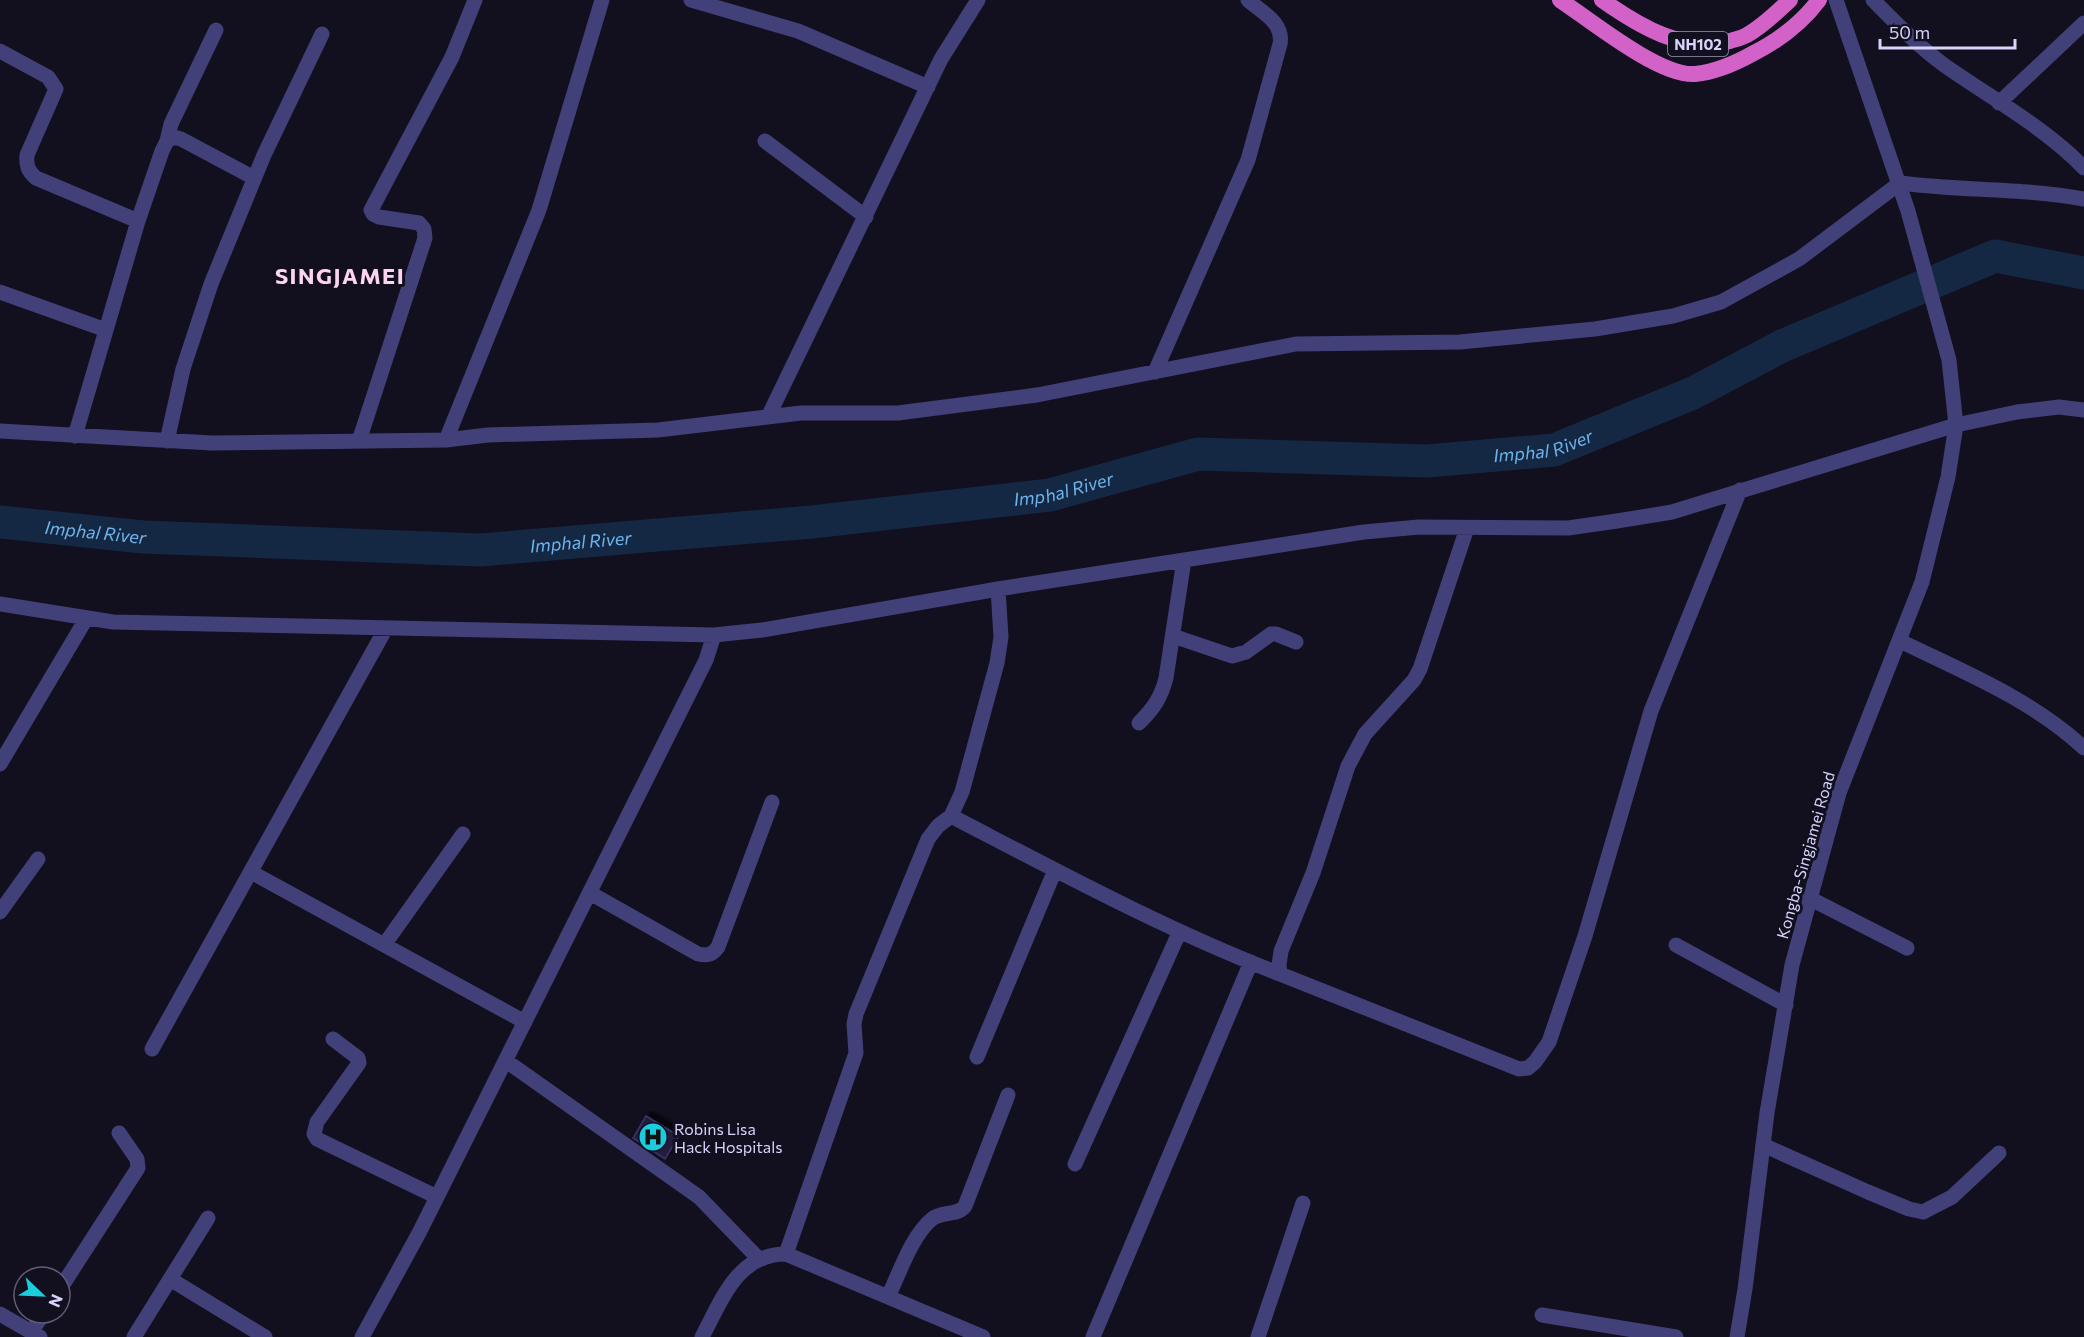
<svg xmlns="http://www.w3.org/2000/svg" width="2084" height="1337" viewBox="0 0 2084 1337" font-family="Commissioner,sans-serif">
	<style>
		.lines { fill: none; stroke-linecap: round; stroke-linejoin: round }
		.river { stroke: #152843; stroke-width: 33 }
		.building { fill: #241e3e; stroke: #3c3367; stroke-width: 1.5; filter: url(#shadow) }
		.minor { stroke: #414079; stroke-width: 15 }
		.tertiary { stroke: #414079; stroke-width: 15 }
		.trunk { stroke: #d262c8; stroke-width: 16 }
		.labels { text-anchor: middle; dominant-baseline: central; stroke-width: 6; stroke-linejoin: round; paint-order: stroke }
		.shield { fill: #120f1f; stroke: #9c98b8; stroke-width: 1.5 }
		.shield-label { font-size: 15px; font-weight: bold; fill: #d7d3fa }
		.street-label { font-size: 16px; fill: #d7d3fa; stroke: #120f1f }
		.poi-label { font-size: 16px; fill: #d7d3fa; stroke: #120f1f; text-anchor: start }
		.water-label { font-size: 18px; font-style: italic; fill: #6db4ed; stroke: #120f1f }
		.district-label { font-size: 22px; font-weight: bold; letter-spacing: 1.5px; fill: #fad5ed; stroke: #120f1f }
	</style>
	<defs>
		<filter id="shadow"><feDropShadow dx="5.5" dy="-5.5" stdDeviation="1.5" flood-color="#0009"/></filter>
	</defs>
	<rect width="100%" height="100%" fill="#120f1f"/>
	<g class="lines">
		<path class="river" id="s1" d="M0,522L143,537L480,550L812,522L1050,495L1198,454L1427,461L1554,450L1693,393L1782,346L1995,256L2084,273"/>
	</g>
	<path class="building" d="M646,1116L679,1136L665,1159L633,1138Z"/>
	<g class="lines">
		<path class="minor" d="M691,0L798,31L928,87
			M1873,0C1895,22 1918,46 1944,65C1988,96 2047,129 2084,168
			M0,51L48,77L56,89L27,155C26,166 28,171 36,178L138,221
			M1999,103L2084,23
			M167,141L171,124L216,30
			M765,141L866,217
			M0,292L106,330
			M1155,372L1248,160L1280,44C1284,23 1263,13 1248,0
			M768,417L941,59L978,0
			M0,431L212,443L446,440L488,435L658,430L801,413H898L1037,395L1296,344L1460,342L1595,329L1673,316L1721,302L1799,259L1900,183C1962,191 2023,188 2084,199
			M75,436L138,221L162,151L167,141L174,137L181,139L254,178
			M446,440L539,210L602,0
			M167,441L183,369L211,284L264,155L322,34
			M359,441L425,238L424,229L419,223L379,217L373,214L371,210L452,57L475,0
			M1467,528L1420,669L1414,680L1365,734L1348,766L1313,873L1281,951L1279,965L1280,974L1519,1069L1528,1068L1535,1062L1549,1042L1585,936L1651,711L1740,490
			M0,604L113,622L714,635L762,630L998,589L1364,532L1419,527L1568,528L1617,521L1672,512L1956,425L2017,412L2059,407L2084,410
			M1173,636L1232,656L1246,652L1271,634H1276L1296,642
			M1900,641C1964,672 2031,699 2084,748
			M1139,723C1153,709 1161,698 1166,678L1184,560
			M0,764L86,619
			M951,816C1059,872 1166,930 1280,974
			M251,872L525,1022
			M590,893L698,954C708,956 712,955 718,947L772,802
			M1809,898L1907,948
			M0,912L38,859
			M384,945L463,834
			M1676,945L1786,1005
			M333,1039L358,1058L359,1063L317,1122L314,1134L317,1139L437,1197
			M152,1049L386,628
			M977,1057L1055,870
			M506,1061L699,1197L759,1259
			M1763,1145L1868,1192L1909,1209L1923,1212L1952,1197L1999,1153
			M1075,1164L1179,933
			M786,1254L856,1053L854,1024L856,1014L928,839L938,826L951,816L962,792L997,663L1001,637L998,589
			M170,1279L265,1337
			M60,1289L138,1168L137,1159L119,1133
			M888,1297C899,1274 912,1235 932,1219C941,1211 958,1216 965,1206L1008,1095
			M0,1314L40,1337
			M1542,1315L1676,1337
			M31,1332L44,1313
			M134,1337L208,1218
			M362,1337L419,1233L706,660L714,635
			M702,1337C722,1300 737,1254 786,1254L983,1337
			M1093,1337L1251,962
			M1258,1337L1303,1203"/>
		<path class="tertiary" d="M1737,1337L1745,1289L1767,1113L1792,965L1839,793L1922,582L1948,477L1956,425L1949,360L1908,211L1836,0"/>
		<path class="trunk" d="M1560,0C1590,20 1660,77 1695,74C1715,72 1734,64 1752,54C1778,41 1801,24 1819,0
			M1602,0C1639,26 1683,53 1730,41C1736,39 1742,38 1747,35C1763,26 1776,13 1790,0"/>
	</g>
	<defs>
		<g id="hospital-disc" transform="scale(1.5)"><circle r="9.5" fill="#1bccdd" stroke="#120f1f"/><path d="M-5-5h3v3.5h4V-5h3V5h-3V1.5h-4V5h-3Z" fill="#111"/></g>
	</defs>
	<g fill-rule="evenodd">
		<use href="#hospital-disc" x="653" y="1137"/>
	</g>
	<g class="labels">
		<rect class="shield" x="1668" y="32" width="60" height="24" rx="4.5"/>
		<g class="shield-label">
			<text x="1698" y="44">NH102</text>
		</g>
		<g class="street-label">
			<text transform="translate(1805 855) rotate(-74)">Kongba-Singjamei Road</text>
		</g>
		<g class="poi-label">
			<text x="674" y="1128">Robins Lisa<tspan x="674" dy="18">Hack Hospitals</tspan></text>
		</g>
		<g class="water-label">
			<text stroke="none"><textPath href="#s1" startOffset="1554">Imphal River</textPath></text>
			<text stroke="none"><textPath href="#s1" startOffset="1068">Imphal River</textPath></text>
			<text stroke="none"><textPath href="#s1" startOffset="96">Imphal River</textPath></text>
			<text stroke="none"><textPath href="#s1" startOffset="582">Imphal River</textPath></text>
		</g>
		<g class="district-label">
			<text x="340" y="275">SINGJAMEI</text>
		</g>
	</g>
	<g transform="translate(42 1295) rotate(113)"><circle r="28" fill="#120f1f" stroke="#615d77" stroke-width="1.5"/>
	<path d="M0-4.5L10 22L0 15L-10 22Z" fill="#1bccdd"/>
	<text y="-9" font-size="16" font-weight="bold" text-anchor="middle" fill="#d7d3fa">N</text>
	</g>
	<path d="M1880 39v9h135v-9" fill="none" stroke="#d7d3fa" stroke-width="3"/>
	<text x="1889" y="39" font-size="18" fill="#d7d3fa" stroke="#120f1f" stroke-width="4.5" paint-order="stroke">50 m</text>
</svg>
